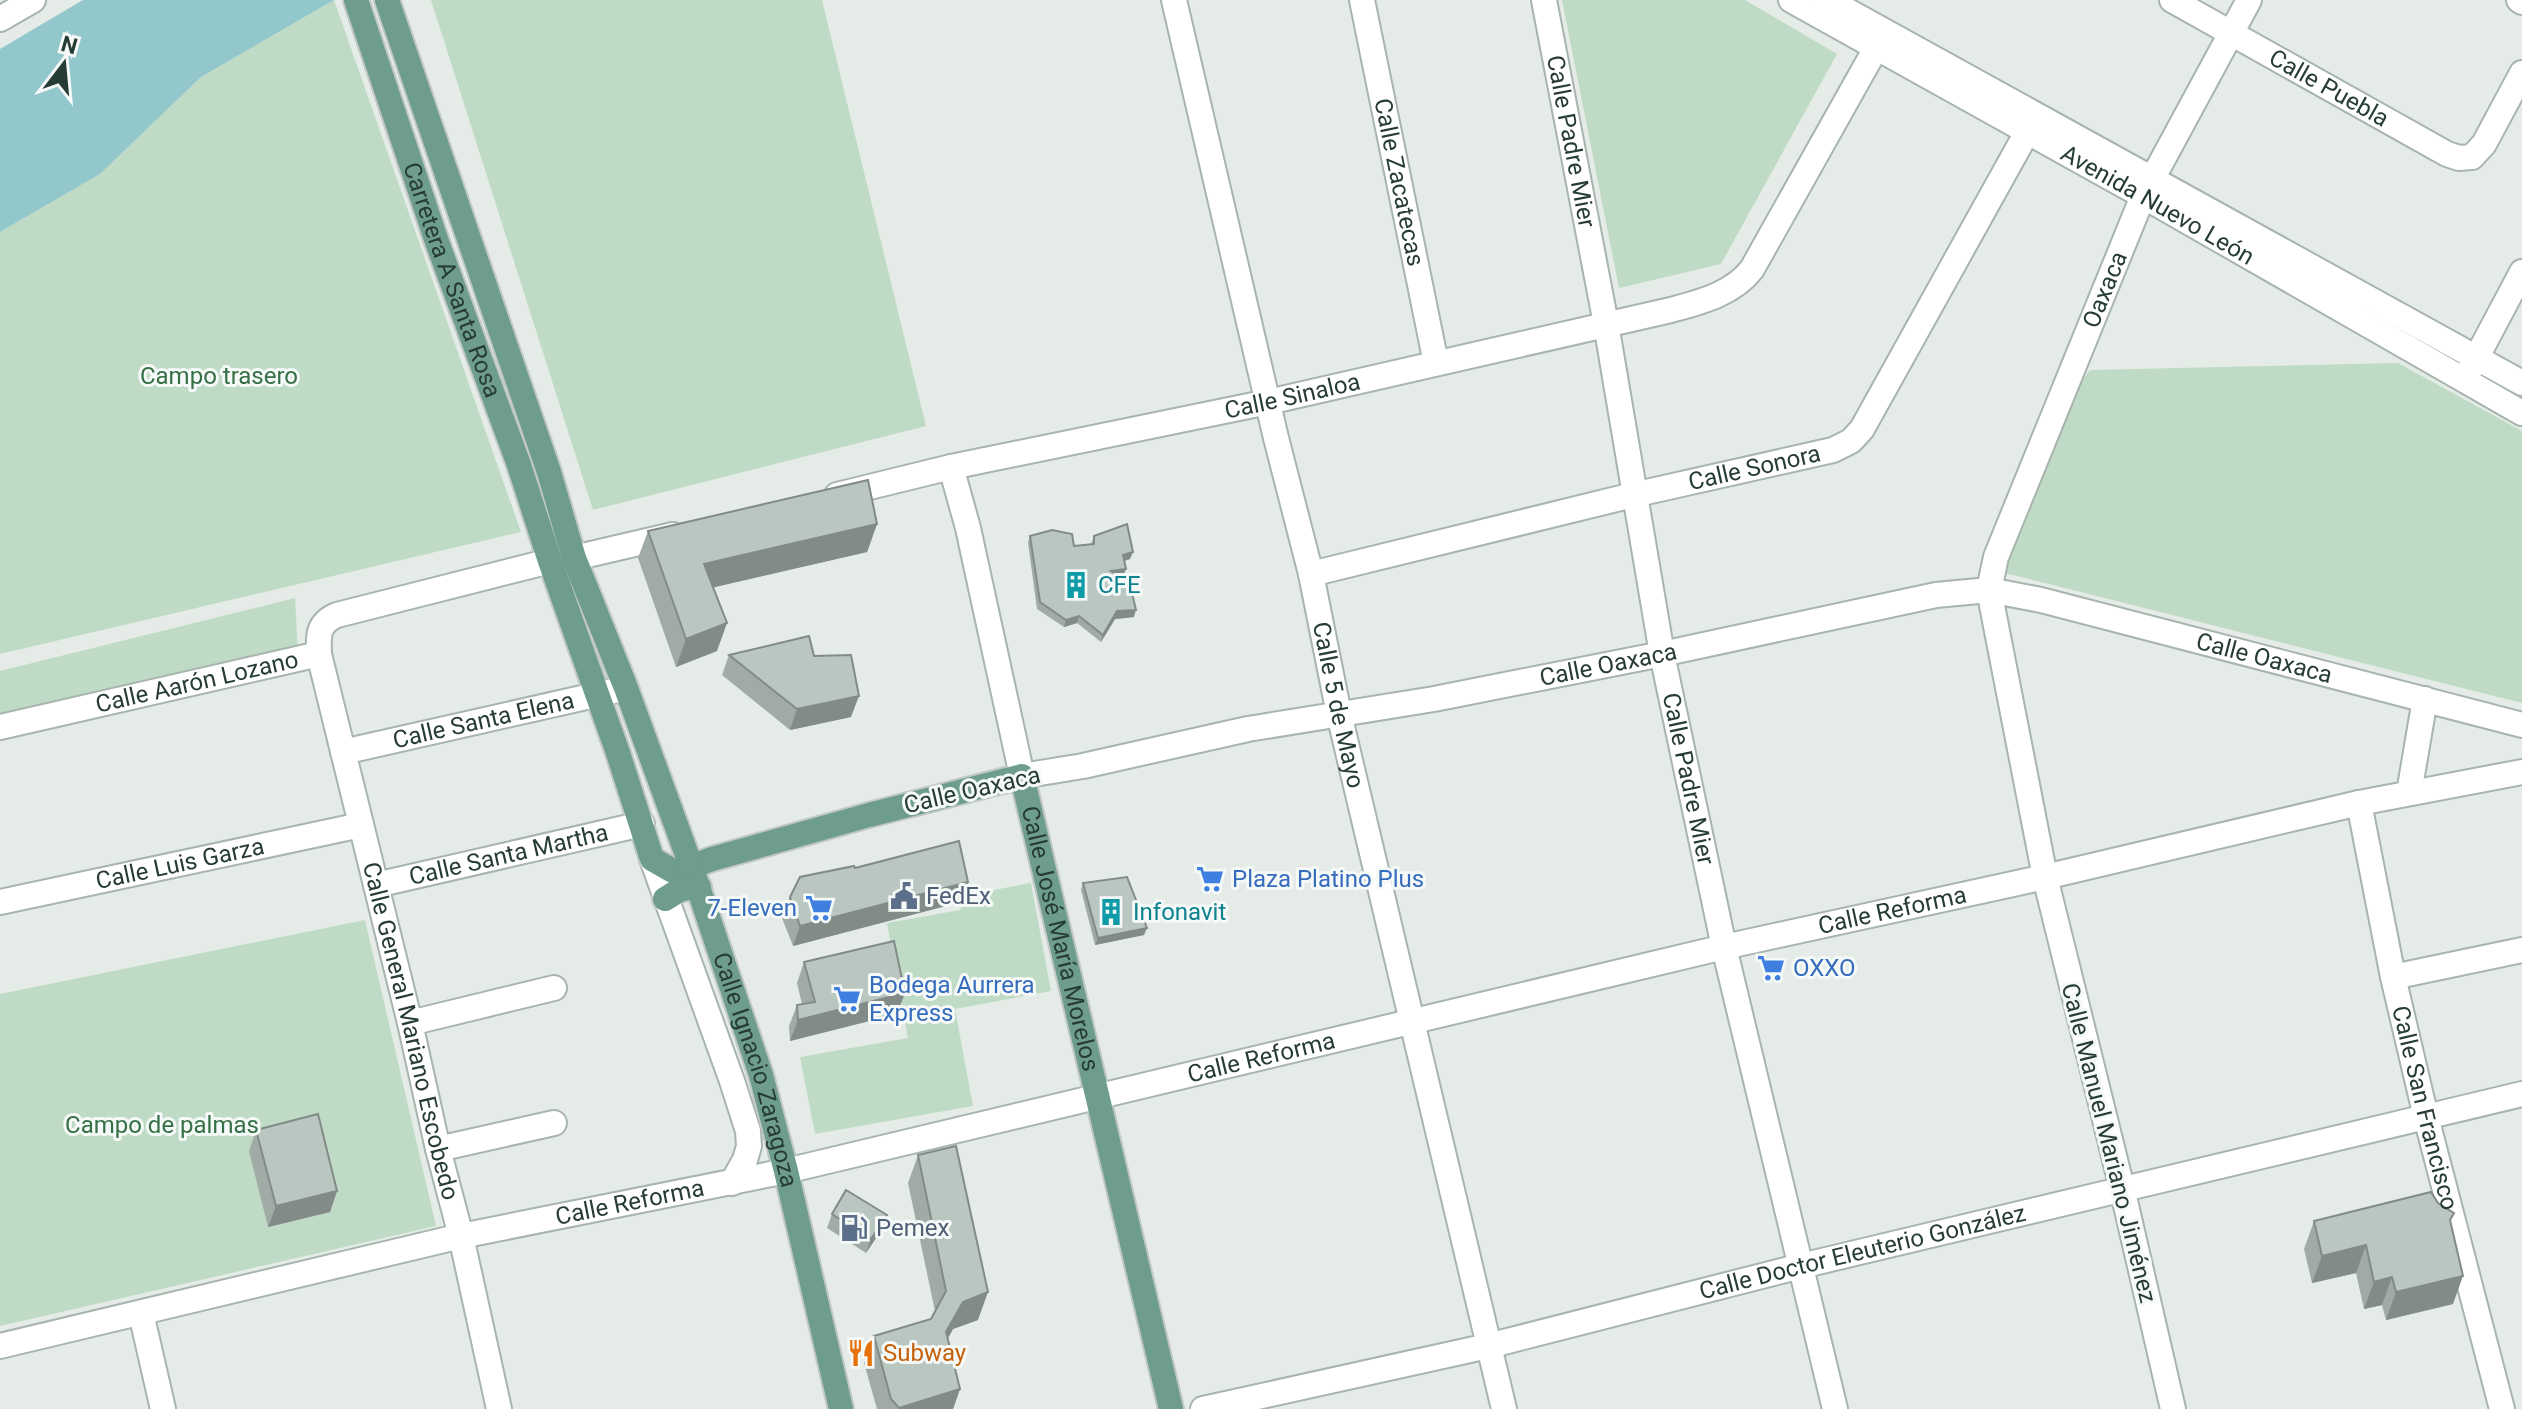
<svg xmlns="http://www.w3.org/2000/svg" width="2522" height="1409" viewBox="0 0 2522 1409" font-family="Roboto,sans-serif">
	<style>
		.green { fill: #c0dbc5 }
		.water { fill: #92c7cb }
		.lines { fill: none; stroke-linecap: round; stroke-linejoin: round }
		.minor-casing { stroke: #a8b4ae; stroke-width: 28 }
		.major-casing { stroke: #c2c8c6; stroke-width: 28 }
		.minor { stroke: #fff; stroke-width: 24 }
		.major { stroke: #6e9d8d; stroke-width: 24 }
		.wall { fill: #a0aba6 }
		.shaded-wall { fill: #828b87 }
		.building { fill: #bac7c1; stroke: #828b87; stroke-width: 2 }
		.labels { text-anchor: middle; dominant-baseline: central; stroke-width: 6; stroke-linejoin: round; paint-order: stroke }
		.street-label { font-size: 24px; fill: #263c34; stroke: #f5f9f7 }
		.park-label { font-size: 24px; fill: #346f46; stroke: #f5f9f7 }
		.culture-label { font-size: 24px; fill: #0d838f; stroke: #f5f9f7; text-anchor: start }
		.shop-label { font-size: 24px; fill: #366cbe; stroke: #f5f9f7; text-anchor: start }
		.service-label { font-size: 24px; fill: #4e5e75; stroke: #f5f9f7; text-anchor: start }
		.food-label { font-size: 24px; fill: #c56008; stroke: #f5f9f7; text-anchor: start }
	</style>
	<rect width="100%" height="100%" fill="#e5ece8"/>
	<path class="green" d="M334,0L521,532L0,654V232L100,174L201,77Z
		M431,0H822L926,426L593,510Z
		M1562,0H1745L1837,54L1721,264L1619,288Z
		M2398,363L2522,431V703L2005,573L2002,559L2079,384L2090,370Z
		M295,598L298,652L0,714V671Z
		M1031,883L1051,991L955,1009L973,1106L815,1134L800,1057L908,1038L887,923L960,910L966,895Z
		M365,920L436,1226L0,1326V994Z"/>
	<path class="water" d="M83,0H334L201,77L100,174L0,232V49Z"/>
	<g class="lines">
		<g class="minor-casing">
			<g id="minor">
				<path id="s1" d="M1174,0L1276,438L1311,574L1339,714L1504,1409"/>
				<path id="s2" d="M1362,0L1436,363"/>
				<path id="s3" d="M1544,0L1606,324L1662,654L1724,947L1835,1409"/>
				<path id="s4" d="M1791,0L2143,196L2522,413"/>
				<path d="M1828,0L2522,383"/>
				<path id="s5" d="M2172,0L2447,154L2459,158L2472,157L2484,144L2522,73"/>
				<path d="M2519,0L2522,2"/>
				<path d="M0,19L33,0"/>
				<path d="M2471,368L2522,272"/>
				<path id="s6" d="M951,467L968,528L1022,776L1083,766L1248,729L1434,699L1662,654L1936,595L1989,590L2041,600L2522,725"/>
				<path id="s7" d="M837,495L951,467L1268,402L1671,310C1700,302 1733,294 1752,269L1876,48"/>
				<path d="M574,558L673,535"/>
				<path id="s8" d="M1311,574L1633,495L1833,450L1851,441L1862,429L2036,116"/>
				<path id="s9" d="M319,654L410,1023L438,1149L461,1236L499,1409"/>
				<path id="s10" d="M0,727L319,654C318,635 318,623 337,615L550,561"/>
				<path id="s11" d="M343,752L626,688"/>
				<path d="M2409,793L2425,699"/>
				<path id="s12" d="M2359,803L2393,977L2426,1117L2502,1409"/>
				<path d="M652,859L732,1081L748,1131L749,1146L745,1160L732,1183"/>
				<path id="s13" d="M376,885L642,824"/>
				<path id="s14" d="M0,902L361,825"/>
				<path d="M2393,977L2522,950"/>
				<path d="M410,1023L554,988"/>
				<path d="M438,1149L554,1123"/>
				<path d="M141,1313L163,1409"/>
				<path id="s15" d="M0,1346L461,1236L786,1171L1724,947L2045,877L2359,803L2522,772"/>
				<path id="s16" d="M1203,1409L1488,1346L1801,1266L2522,1094"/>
				<path id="s17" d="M2173,1409L2122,1188L2045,877L1989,590L1996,557L2143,196L2249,0"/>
			</g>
		</g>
		<g class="major-casing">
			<g id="major">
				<path id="s18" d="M356,0L437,242L519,465L550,561L618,753L652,859L673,871H680L712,859L869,815L1022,776L1171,1409"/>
				<path id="s19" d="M387,0L549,472L574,558L626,688L691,866L761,1075L786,1171L841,1409"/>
				<path d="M665,899L681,889L699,887"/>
			</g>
		</g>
		<use href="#minor" class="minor"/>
		<use href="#major" class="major"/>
	</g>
	<path class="wall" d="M877,524L867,552L713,587L717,651L676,667L638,558L648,531Z
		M1030,536L1074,546L1091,544L1094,536L1130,559L1124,561L1126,569L1123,576H1118L1134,617L1115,619L1101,642L1077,623L1064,627L1037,609L1028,543Z
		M729,655L814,656L851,717L790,730L722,675Z
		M855,868L968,882L961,902L793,946L782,918L790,897Z
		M1083,883L1144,935L1095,945L1081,890Z
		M804,962L905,993L897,1014L790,1041L789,1026L797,1005L802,1004L797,983Z
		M256,1130L337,1191L330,1212L268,1227L249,1151Z
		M918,1155L978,1320L953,1329L948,1338L960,1389L953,1409H877L864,1363L874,1336L931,1319L935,1311L908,1183Z
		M832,1214L887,1215L882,1229L866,1253L827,1228Z
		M2314,1221L2451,1223L2453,1304L2386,1320L2382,1305L2364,1309L2356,1273L2312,1283L2304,1249Z"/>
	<path class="shaded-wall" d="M877,524L867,552L694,592L704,564Z
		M1133,552L1130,559L1121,562L1123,555Z
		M1126,569L1123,576L1108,578L1111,571Z
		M1136,610L1134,617L1115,619L1101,642L1103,635L1117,611Z
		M1079,616L1077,623L1064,627L1066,620Z
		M727,623L717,651L676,667L686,639Z
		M859,696L851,717L790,730L797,709Z
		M968,882L961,902L793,946L800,926Z
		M1147,928L1144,935L1095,945L1098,938Z
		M905,993L897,1014L790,1041L798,1020Z
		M337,1191L330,1212L268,1227L276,1206Z
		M887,1215L882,1229L866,1253L871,1239Z
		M2366,1245L2356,1273L2312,1283L2322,1256Z
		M2463,1276L2453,1304L2386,1320L2396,1292Z
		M2392,1277L2382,1305L2364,1309L2374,1282Z
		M988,1292L978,1320L953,1329L936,1359L946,1332L963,1302Z
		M960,1389L953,1409H898L899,1408Z"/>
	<path class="building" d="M868,480L877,524L704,564L727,623L686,639L648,531Z
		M1127,524L1133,552L1123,555L1126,569L1111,571L1130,585L1136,610L1117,611L1103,635L1079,616L1066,620L1040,602L1030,536L1052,530L1072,534L1074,546L1094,544V536Z
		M809,636L814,656L851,655L859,696L797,709L729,655Z
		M959,841L968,882L800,926L790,897L800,877L854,866L855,868Z
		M1127,877L1147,928L1098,938L1083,883Z
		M894,941L905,993L798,1020L797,1005L815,1002L804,962Z
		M318,1114L337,1191L276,1206L256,1130Z
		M956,1146L988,1292L963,1302L946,1332L960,1389L899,1408L891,1399L874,1336L931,1319L946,1291L918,1155Z
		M846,1190L887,1215L871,1239L832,1214Z
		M2431,1192L2438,1203L2454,1213L2450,1220L2463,1276L2396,1292L2392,1277L2374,1282L2366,1245L2322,1256L2314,1221Z"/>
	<defs>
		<g id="building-bare" transform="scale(2.16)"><path d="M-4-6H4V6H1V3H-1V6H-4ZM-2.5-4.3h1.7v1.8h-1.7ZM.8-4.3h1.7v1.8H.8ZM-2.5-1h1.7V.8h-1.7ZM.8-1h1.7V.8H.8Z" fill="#0f9aa8" stroke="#f5f9f7" stroke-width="2.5" paint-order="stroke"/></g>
		<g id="supermarket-bare" transform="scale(2.16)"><path d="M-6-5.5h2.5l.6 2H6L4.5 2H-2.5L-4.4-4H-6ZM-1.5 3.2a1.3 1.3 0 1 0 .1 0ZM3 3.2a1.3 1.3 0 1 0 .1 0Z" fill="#3f7fe0" stroke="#f5f9f7" stroke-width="2.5" paint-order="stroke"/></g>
		<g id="civic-bare" transform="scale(2.16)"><path d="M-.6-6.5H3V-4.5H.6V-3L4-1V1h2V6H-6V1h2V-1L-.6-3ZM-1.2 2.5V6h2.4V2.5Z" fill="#5c6f8a" stroke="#f5f9f7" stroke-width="2.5" paint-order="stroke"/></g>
		<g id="fuel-bare" transform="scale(2.16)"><path d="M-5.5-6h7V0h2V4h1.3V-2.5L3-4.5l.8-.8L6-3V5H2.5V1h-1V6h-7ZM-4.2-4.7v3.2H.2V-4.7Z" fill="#5c6f8a" stroke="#f5f9f7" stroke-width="2.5" paint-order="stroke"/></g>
		<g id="restaurant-bare" transform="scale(2.16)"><path d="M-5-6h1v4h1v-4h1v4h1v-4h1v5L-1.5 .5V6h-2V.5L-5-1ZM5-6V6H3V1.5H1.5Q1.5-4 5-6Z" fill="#e8710a" stroke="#f5f9f7" stroke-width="2.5" paint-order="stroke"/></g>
	</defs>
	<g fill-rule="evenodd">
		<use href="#building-bare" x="1076" y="585"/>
		<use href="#supermarket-bare" x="1210" y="879"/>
		<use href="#civic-bare" x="904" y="896"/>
		<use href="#supermarket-bare" x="819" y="908"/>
		<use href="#building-bare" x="1111" y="912"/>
		<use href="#supermarket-bare" x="1771" y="968"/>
		<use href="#supermarket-bare" x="847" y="999"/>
		<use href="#fuel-bare" x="854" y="1228"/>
		<use href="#restaurant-bare" x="861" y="1353"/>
	</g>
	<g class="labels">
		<g class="street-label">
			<text stroke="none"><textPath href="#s5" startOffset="180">Calle Puebla</textPath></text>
			<text stroke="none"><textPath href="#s3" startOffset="144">Calle Padre Mier</textPath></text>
			<text stroke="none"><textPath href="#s2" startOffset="186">Calle Zacatecas</textPath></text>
			<text stroke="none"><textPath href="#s4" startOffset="420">Avenida Nuevo León</textPath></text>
			<text stroke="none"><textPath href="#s18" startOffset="296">Carretera A Santa Rosa</textPath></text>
			<text stroke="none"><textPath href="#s17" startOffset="1162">Oaxaca</textPath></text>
			<text stroke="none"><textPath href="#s7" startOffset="466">Calle Sinaloa</textPath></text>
			<text stroke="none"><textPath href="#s8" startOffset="456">Calle Sonora</textPath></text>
			<text stroke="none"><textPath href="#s6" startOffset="1586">Calle Oaxaca</textPath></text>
			<text stroke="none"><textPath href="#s6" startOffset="914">Calle Oaxaca</textPath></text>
			<text stroke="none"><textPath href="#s10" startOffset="202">Calle Aarón Lozano</textPath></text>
			<text stroke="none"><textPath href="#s1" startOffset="724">Calle 5 de Mayo</textPath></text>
			<text stroke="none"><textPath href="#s11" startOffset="144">Calle Santa Elena</textPath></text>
			<text stroke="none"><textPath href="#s3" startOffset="792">Calle Padre Mier</textPath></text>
			<text transform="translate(972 790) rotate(-13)">Calle Oaxaca</text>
			<text stroke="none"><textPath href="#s13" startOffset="136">Calle Santa Martha</textPath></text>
			<text stroke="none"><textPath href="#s14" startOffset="184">Calle Luis Garza</textPath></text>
			<text stroke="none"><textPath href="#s15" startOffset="1942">Calle Reforma</textPath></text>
			<text stroke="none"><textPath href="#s18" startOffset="1462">Calle José María Morelos</textPath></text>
			<text stroke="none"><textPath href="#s9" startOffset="388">Calle General Mariano Escobedo</textPath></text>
			<text stroke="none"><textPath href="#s15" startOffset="1294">Calle Reforma</textPath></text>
			<text stroke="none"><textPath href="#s19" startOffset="1132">Calle Ignacio Zaragoza</textPath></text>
			<text stroke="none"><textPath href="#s12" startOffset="312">Calle San Francisco</textPath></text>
			<text transform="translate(2109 1143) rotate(76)">Calle Manuel Mariano Jiménez</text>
			<text stroke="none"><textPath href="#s15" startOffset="646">Calle Reforma</textPath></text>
			<text stroke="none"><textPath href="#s16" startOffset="678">Calle Doctor Eleuterio González</textPath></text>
		</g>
		<g class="park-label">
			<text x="219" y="376">Campo trasero</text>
			<text x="162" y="1125">Campo de palmas</text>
		</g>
		<g class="culture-label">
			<text x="1098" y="585">CFE</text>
			<text x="1133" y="912">Infonavit</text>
		</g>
		<g class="shop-label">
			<text x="1232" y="879">Plaza Platino Plus</text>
			<text x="797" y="908" text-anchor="end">7-Eleven</text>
			<text x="1793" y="968">OXXO</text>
			<text x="869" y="985">Bodega Aurrera<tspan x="869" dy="28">Express</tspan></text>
		</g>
		<g class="service-label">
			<text x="926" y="896">FedEx</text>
			<text x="876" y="1228">Pemex</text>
		</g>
		<g class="food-label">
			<text x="883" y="1353">Subway</text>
		</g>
	</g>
	<g transform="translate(64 64) rotate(16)" stroke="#f5f9f7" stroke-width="6" paint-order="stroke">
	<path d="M0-6L14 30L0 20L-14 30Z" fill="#263c34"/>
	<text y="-12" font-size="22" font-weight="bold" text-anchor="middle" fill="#263c34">N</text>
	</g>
</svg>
